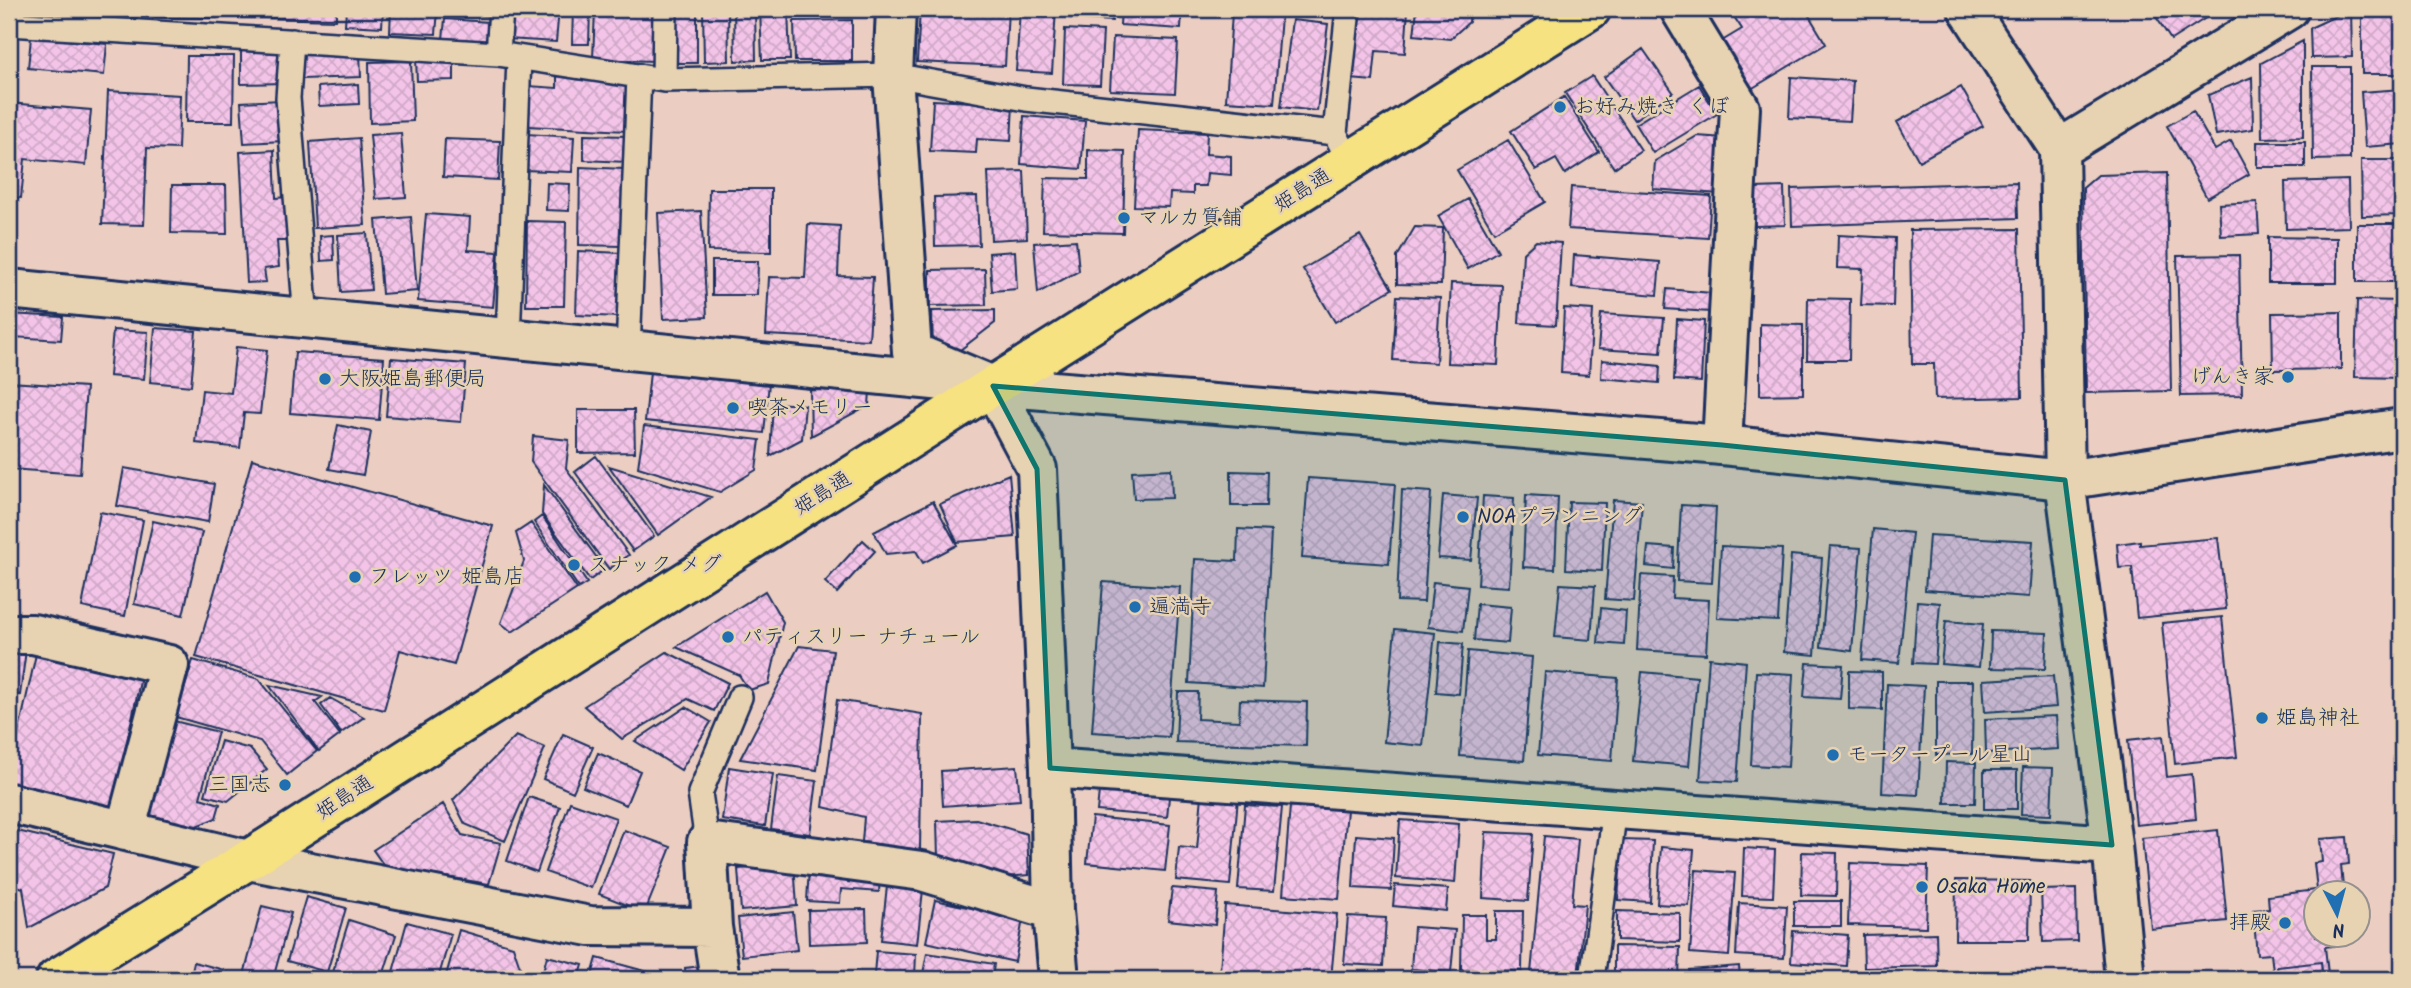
<svg xmlns="http://www.w3.org/2000/svg" width="2411" height="988" viewBox="0 0 2411 988" font-family="Kalam,'Klee One',sans-serif">
	<style>
		.building { fill: url(#building-cross-hatch); stroke: #1b2f5e; stroke-width: 2 }
		.lines { fill: none; stroke-linecap: round; stroke-linejoin: round }
		.lane-casing { stroke: #1b2f5e; stroke-width: 28 }
		.street-casing { stroke: #1b2f5e; stroke-width: 44 }
		.secondary-casing { stroke: #1b2f5e; stroke-width: 44 }
		.primary-casing { stroke: #1b2f5e; stroke-width: 44 }
		.lane { stroke: #e7d2b1; stroke-width: 23 }
		.street { stroke: #e7d2b1; stroke-width: 38 }
		.secondary { stroke: #e7d2b1; stroke-width: 38 }
		.primary { stroke: #f6e281; stroke-width: 38 }
		.marked { fill: #0f766e; fill-opacity: 0.2; stroke: #0f766e; stroke-width: 5; stroke-linejoin: round }
		.poi-dot { fill: #1f6fb2; stroke: #e7d2b1; stroke-width: 2.5 }
		.labels { text-anchor: middle; dominant-baseline: central; stroke-width: 5; stroke-linejoin: round; paint-order: stroke }
		.poi-label { font-size: 21px; fill: #1b2f5e; stroke: #e7d2b1; text-anchor: start }
		.street-label { font-size: 21px; fill: #1b2f5e; stroke: #e7d2b1 }
	</style>
	<defs>
		<pattern id="building-cross-hatch" width="8" height="8" patternUnits="userSpaceOnUse" patternTransform="scale(1.75)"><rect width="8" height="8" fill="#f3c4e7"/><path d="M0 0l8 8M0 8l8-8" fill="none" stroke="#d0a9c9"/></pattern>
	</defs>
	<rect width="100%" height="100%" fill="#ebcec1"/>
	<filter id="ink" filterUnits="userSpaceOnUse"><feTurbulence type="fractalNoise" baseFrequency=".0143" numOctaves="2"/><feDisplacementMap in="SourceGraphic" scale="14" xChannelSelector="R" yChannelSelector="G"/><feConvolveMatrix kernelMatrix="1 2 1 2 8 2 1 2 1" color-interpolation-filters="sRGB"/></filter>
	<g filter="url(#ink)">
		<path class="building" d="M48,9H217V18L48,15Z
			M225,9H336V20L225,17Z
			M346,9H383L382,27L345,25Z
			M391,9H438L436,34L390,32Z
			M445,9H488L487,16L445,13Z
			M509,9H559L556,42L507,39Z
			M573,9H590L589,44H572Z
			M595,9H656L654,61L593,59Z
			M674,9H697V63H674Z
			M703,9H728L729,61L704,62Z
			M734,9H755L756,60L735,61Z
			M760,9H788L790,60H762Z
			M791,9H872V15H791Z
			M920,9H1008L1005,66L917,62Z
			M1020,9H1056L1052,73L1016,71Z
			M1070,9H1113L1112,21L1069,18Z
			M1121,9H1182L1181,29L1120,25Z
			M1356,9H1408L1405,53L1376,51L1373,81L1351,79Z
			M1417,9H1470L1469,22L1450,39L1414,35Z
			M1736,9H1805L1826,44L1751,89L1722,41L1742,29L1731,12Z
			M2151,9H2220L2171,40Z
			M2351,9L2352,57L2311,58L2310,28Z
			M2362,9H2402V74H2362Z
			M1232,13L1281,16L1274,104L1226,101Z
			M445,19L489,22L488,42L443,39Z
			M852,20V61H795L794,21Z
			M1292,20L1328,24L1317,111L1281,107Z
			M1065,29L1103,31L1100,85L1063,84Z
			M31,37L107,44L104,75L28,68Z
			M1113,37L1178,40L1175,93L1110,90Z
			M2303,41V137L2262,138L2261,63Z
			M282,49V83L241,84V50Z
			M1643,49L1673,92L1634,120L1604,77Z
			M360,52L361,77L302,79V54Z
			M187,56H234L233,122H186Z
			M454,58V80L417,81L416,59Z
			M411,61L413,121L370,123L369,62Z
			M2312,67H2350V159L2313,160Z
			M557,76L630,80L627,131L527,126L529,86L557,88Z
			M1592,76L1641,150L1614,168L1565,93Z
			M1791,77L1853,81L1850,121L1789,118Z
			M2252,77L2253,129L2216,135L2208,95Z
			M358,84L359,104L319,106L318,87Z
			M1699,85L1717,114L1653,153L1635,124Z
			M1961,87L1983,126L1919,161L1897,122Z
			M2402,89V144L2365,147L2361,92Z
			M108,91L180,95L178,149L147,148L144,225L102,224Z
			M1564,97L1599,152L1565,174L1556,159L1536,170L1511,131Z
			M281,100L283,141L244,143L241,102Z
			M933,100L1013,104L1011,141L977,139L976,153L930,151Z
			M9,103L91,110L86,165L25,159L21,198L9,197Z
			M2193,111L2215,150L2231,141L2249,174L2207,198L2167,126Z
			M1024,116L1085,121L1081,169L1021,164Z
			M1138,130L1207,133L1206,154L1231,156V175L1207,173L1206,186H1193V194L1170,193L1169,207L1134,206Z
			M401,133L406,197L376,199L370,135Z
			M526,134L574,137L572,172L524,170Z
			M584,135L628,136L627,162L584,160Z
			M1697,136L1724,138L1720,194L1653,189L1655,161Z
			M359,138L365,225L315,228L310,142Z
			M445,139L500,141L498,180L443,177Z
			M1508,140L1545,202L1494,232L1457,170Z
			M2257,142H2305V167H2257Z
			M274,150L276,198L287,197L290,241H277L279,267L264,269L266,282L247,283L240,152Z
			M1088,150L1125,151L1123,233L1043,231L1045,178L1088,179Z
			M2361,160H2402V215L2362,216Z
			M580,167L624,169L622,246L579,245Z
			M1024,171L1027,238L991,240L988,172Z
			M2167,173L2171,391L2086,393L2083,188L2098,175Z
			M2348,180L2349,227L2286,229L2285,182Z
			M2017,182L2018,218L1792,226L1791,189Z
			M547,183L570,184L569,211L546,210Z
			M172,185H226L227,234L171,233Z
			M1571,187L1711,196L1708,238L1568,229Z
			M1784,187L1785,225L1755,226V188Z
			M709,189H771V252L708,251Z
			M977,196L979,245L935,246L934,197Z
			M1468,199L1498,251L1468,269L1438,216Z
			M2257,202L2259,234L2221,236L2219,204Z
			M701,211L707,317L663,319L658,213Z
			M426,214L470,217L468,250L498,252L493,307L418,301Z
			M411,217L417,291L382,294L376,220Z
			M527,221L566,222L564,306H526Z
			M808,224L840,226L838,276L873,277L869,340L766,335L769,277L805,278Z
			M2357,224H2402V282H2357Z
			M1415,227L1443,228L1441,285L1397,284V257Z
			M2019,229L2022,397L1935,399L1934,364H1912L1910,230Z
			M367,233L371,290L341,292L338,235Z
			M333,235L334,260L321,261L320,236Z
			M1360,235L1392,289L1335,322L1303,269Z
			M1838,235L1895,238L1893,306L1861,305L1863,269L1837,268Z
			M2268,237L2337,238V283H2268Z
			M1076,240L1079,271L1038,293L1034,243Z
			M1536,241L1561,243L1556,325L1519,323L1523,253Z
			M578,251L622,253L619,317L576,315Z
			M1015,251L1017,289L992,291L989,253Z
			M1574,255L1660,262L1657,295L1572,288Z
			M2239,255L2242,395L2181,396L2177,256Z
			M712,261H758L757,295H712Z
			M985,269L986,305L930,306V270Z
			M1451,283L1502,285L1498,365L1447,363Z
			M1667,289L1711,293L1710,312L1665,309Z
			M1397,296L1440,298L1436,363L1393,360Z
			M1808,298L1850,299L1849,360H1807Z
			M2357,300L2402,301V378L2355,377Z
			M1564,308L1593,310L1589,375L1561,373Z
			M995,310V323L960,350H933L932,311Z
			M2341,312V369L2273,370L2272,313Z
			M9,314L63,317L61,340L13,337L10,382L86,387L80,474L9,469Z
			M1601,314L1664,318L1661,353L1598,349Z
			M1677,319L1704,321L1701,382L1674,380Z
			M1760,324L1803,325V394L1760,395Z
			M155,328L196,331L191,386L150,382Z
			M113,330L148,332L144,379L109,376Z
			M236,347L267,350L260,414L244,413L240,448L196,443L202,390L231,393Z
			M295,352L384,358L379,420L290,413Z
			M391,358L466,364L461,422L386,416Z
			M1602,360L1660,366L1659,383L1601,378Z
			M650,372L769,383L764,433L645,421Z
			M810,390L870,391L869,405L811,436Z
			M773,403L805,405L802,439L770,456Z
			M578,410H634L635,452L578,453Z
			M338,425L371,432L363,475L329,469Z
			M644,426L760,440L756,470L720,492L638,467Z
			M533,436L569,440L566,468L629,555L609,569L531,462Z
			M596,456L654,536L633,551L575,472Z
			M252,459L493,526L454,665L400,650L384,710L196,657Z
			M609,466L711,497L658,535Z
			M124,468L214,484L208,522L117,506Z
			M1171,469L1172,498L1134,499L1132,471Z
			M1231,471L1267,472L1266,506H1231Z
			M1009,474L1015,537L957,542L940,504Z
			M1308,478L1395,484L1389,564L1302,558Z
			M544,485L605,569L590,580L542,514Z
			M1402,490L1431,492L1424,602L1397,601Z
			M1443,495L1477,498L1471,560L1438,558Z
			M1526,495L1558,497L1555,569L1523,567Z
			M1483,496L1514,498L1509,587L1478,585Z
			M1613,500L1642,502L1634,601L1605,599Z
			M933,501L957,545L923,563L916,551L886,554L874,532Z
			M1569,502L1605,503L1602,571L1566,569Z
			M1681,505L1716,507L1712,583L1677,581Z
			M100,512L143,520L125,616L82,607Z
			M542,516L587,583L579,588L534,522Z
			M153,521L202,532L183,615L134,604Z
			M531,523L577,589L512,632L501,623L524,561L516,533Z
			M1238,529L1271,531L1263,688L1189,683L1195,559L1237,561Z
			M1873,529L1912,533L1899,663L1862,660Z
			M1929,535L2033,541L2029,597L1925,590Z
			M2218,538L2226,609L2137,618L2132,567L2119,568L2117,544L2140,541V545Z
			M863,540L875,551L837,593L825,582Z
			M1648,546L1674,548L1673,569L1646,566Z
			M1721,546L1782,549L1778,621L1717,618Z
			M1830,546L1861,548L1852,651L1821,647Z
			M1791,555L1822,558L1815,655L1784,652Z
			M1641,575L1673,577L1672,598L1709,600L1706,654L1637,650Z
			M1103,582L1180,587L1169,737L1092,732Z
			M1433,582L1468,586L1463,631L1428,627Z
			M1560,584L1595,586L1591,640L1555,637Z
			M765,591L783,622L769,684L749,690L739,675L676,647Z
			M1917,601L1940,603L1935,664L1913,663Z
			M1477,604L1511,607L1508,643L1474,640Z
			M1601,608L1626,611L1624,645L1598,643Z
			M2222,617L2237,757L2175,764L2162,623Z
			M1946,621L1983,624L1979,667L1941,664Z
			M1395,629L1435,633L1423,746L1384,742Z
			M1991,631L2047,633L2045,669L1990,668Z
			M1440,642L1463,644L1459,694L1436,692Z
			M38,645L143,668L112,809L9,786V776Z
			M799,646L833,650L817,770L740,759Z
			M9,648L26,650L20,695L9,693Z
			M1468,651L1532,657L1524,761L1460,756Z
			M667,652L728,683L714,711L688,699L622,739L584,706Z
			M1709,658L1746,662L1737,782L1700,780Z
			M193,660L259,679L317,751L287,775L260,741L176,717Z
			M1807,663L1843,665L1840,699L1804,697Z
			M1849,671L1882,672V710L1849,709Z
			M1545,672L1618,678L1612,761L1538,755Z
			M1642,672L1697,677L1689,766L1633,761Z
			M1756,672L1793,674L1788,767L1751,765Z
			M2053,676L2056,707L1985,712L1983,680Z
			M1936,681H1973L1972,754L1936,755Z
			M1887,684L1924,686L1918,795L1882,793Z
			M269,685L322,697L315,702L340,735L319,751Z
			M1178,692H1198L1197,719L1239,721L1240,700L1307,702L1306,746L1176,742Z
			M330,698L364,717L341,733L321,705Z
			M837,700L922,714L920,850L862,842L864,817L823,807Z
			M686,707L711,722L681,770L635,741Z
			M2056,716L2058,749L1986,753L1985,719Z
			M170,720L218,732L200,798L220,804L216,818L194,827L146,814Z
			M563,734L593,747L573,792L543,779Z
			M516,736L545,748L505,841L465,824L453,800Z
			M2163,736L2167,777L2192,774L2196,819L2136,825L2128,740Z
			M221,741L250,749L267,769L228,801L205,795Z
			M598,753L640,771L626,805L583,787Z
			M1946,762L1976,763L1975,803H1945Z
			M1017,766L1020,800L943,806L941,771Z
			M729,767L773,774L765,826L722,820Z
			M2023,767L2053,768L2051,815L2021,814Z
			M1984,770H2017V809H1984Z
			M778,776L817,781L810,834L771,829Z
			M1100,781L1170,787L1167,817L1097,811Z
			M1202,796L1238,798L1230,885L1176,880L1179,847L1197,849Z
			M529,797L560,807L537,872L507,861Z
			M570,802L616,818L591,888L545,872Z
			M443,804L462,835L501,843L489,884L385,867L373,850Z
			M1245,805L1282,807L1274,891L1238,889Z
			M1290,806L1347,810L1339,899L1283,895Z
			M1092,817L1170,825L1165,871L1087,863Z
			M976,819L1027,834L1029,875L1004,877L938,858L937,821Z
			M1400,820L1459,824L1455,883L1396,878Z
			M9,829L113,854L105,888L29,928L23,888L9,883Z
			M624,830L671,847L645,912L599,894Z
			M2218,830L2227,921L2151,929L2142,838Z
			M1486,832L1533,834L1528,901L1483,898Z
			M1356,835L1394,838L1391,890L1353,888Z
			M1544,836L1578,839L1572,904L1585,905L1578,977L1531,973Z
			M2347,837L2349,864L2341,865L2343,888L2317,890L2314,863L2322,862L2320,839Z
			M1622,840L1653,841L1650,902L1618,900Z
			M1661,847L1694,850L1689,906L1657,904Z
			M1744,848L1775,850L1773,897L1742,896Z
			M1802,852L1837,853L1836,896L1801,895Z
			M1850,863L1928,866L1926,927L1848,925Z
			M794,864L797,906L741,911L738,869Z
			M809,868L880,874L879,892L841,889L840,903L807,901Z
			M1696,870L1735,873L1729,956L1690,953Z
			M1956,880L2030,881L2029,940H1955Z
			M1395,885L1448,889L1446,911L1393,906Z
			M887,886L923,890L917,944L881,940Z
			M1172,888L1218,892L1215,925L1168,920Z
			M2076,889L2077,941L2043,942L2041,890Z
			M2316,890V936H2337L2338,945L2325,947L2328,974H2322L2321,962L2277,967L2279,979H2274L2271,954L2257,955L2253,910L2269,909L2268,896Z
			M306,897L346,908L327,972L287,961Z
			M935,900L1023,919L1015,962L926,942Z
			M1794,901H1841V926H1794Z
			M1739,903L1787,906L1784,958L1736,955Z
			M1225,905L1337,914L1331,979L1220,971Z
			M262,906L291,913L273,979H261L244,975Z
			M866,909L867,942L809,944L808,910Z
			M1496,911H1523L1522,971L1461,970L1462,915H1486V939H1496Z
			M1617,911L1680,913V942L1617,940Z
			M793,912L797,950L742,956L738,918Z
			M1348,916L1386,918L1383,966L1344,964Z
			M349,920L396,935L382,979H331Z
			M407,922L451,934L438,979H391Z
			M1414,927L1455,930L1451,972L1411,969Z
			M459,930L513,946L524,979H445Z
			M1793,931L1848,935L1846,966L1791,962Z
			M1936,933L1937,966L1864,968L1863,935Z
			M1614,946L1680,947L1679,979H1614Z
			M876,951L916,954L915,977L874,974Z
			M927,953L994,964L992,979H922Z
			M547,956L583,965L579,979H541Z
			M597,958L674,979H591Z
			M194,962L224,970L222,979H190Z
			M2321,962L2323,979H2279L2277,967Z
			M711,965L712,979H686L685,968Z
			M1739,966L1740,979H1689V970Z
			M1807,969L1808,979H1749L1748,972Z
			M285,972L310,979H283Z"/>
		<g class="lines">
			<g class="lane-casing">
				<path id="lane" d="M9,24L498,54L664,80L893,75L1026,99L1335,133
					M292,41L288,98L306,319
					M498,54L501,9
					M664,80L665,9
					M1342,147L1335,133L1348,9
					M508,339L519,58
					M628,351L639,76
					M707,842L700,793L740,697
					M1592,979L1615,809"/>
			</g>
			<g class="street-casing">
				<path id="street" d="M896,9L893,75L912,352L993,386L1037,469L1050,768L1053,911L1059,979
					M1680,9L1740,108L1722,445
					M1968,9L2059,149
					M9,289L954,382
					M9,634H33L169,665L125,831
					M1050,768L2112,845
					M9,803L248,860L590,926L712,927
					M720,979L712,927L707,842L922,871L1053,911
					M2125,979L2112,845L2065,480L2059,149L2289,9"/>
			</g>
			<g class="secondary-casing">
				<path id="secondary" d="M993,386L1722,445L2065,480L2402,428"/>
			</g>
			<g class="primary-casing">
				<path id="primary" d="M56,979L248,860L993,386L1591,9"/>
			</g>
			<use href="#lane" class="lane"/>
			<use href="#street" class="street"/>
			<use href="#secondary" class="secondary"/>
			<use href="#primary" class="primary"/>
		</g>
	</g>
	<path class="marked" d="M993,386L1722,445L2065,480L2112,845L1050,768L1037,469Z"/>
	<g class="poi-dot">
		<circle cx="1560" cy="107" r="7"/>
		<circle cx="1124" cy="218" r="7"/>
		<circle cx="2288" cy="377" r="7"/>
		<circle cx="325" cy="379" r="7"/>
		<circle cx="733" cy="408" r="7"/>
		<circle cx="1463" cy="517" r="7"/>
		<circle cx="574" cy="565" r="7"/>
		<circle cx="355" cy="577" r="7"/>
		<circle cx="1135" cy="607" r="7"/>
		<circle cx="728" cy="637" r="7"/>
		<circle cx="2262" cy="718" r="7"/>
		<circle cx="1833" cy="755" r="7"/>
		<circle cx="285" cy="785" r="7"/>
		<circle cx="1922" cy="887" r="7"/>
		<circle cx="2285" cy="923" r="7"/>
	</g>
	<g class="labels">
		<g class="poi-label">
			<text x="1574" y="107">お好み焼き くぼ</text>
			<text x="1138" y="218">マルカ質舗</text>
			<text x="2274" y="377" text-anchor="end">げんき家</text>
			<text x="339" y="379">大阪姫島郵便局</text>
			<text x="747" y="408">喫茶メモリー</text>
			<text x="1477" y="517">NOAプランニング</text>
			<text x="588" y="565">スナック メグ</text>
			<text x="369" y="577">フレッツ 姫島店</text>
			<text x="1149" y="607">遍満寺</text>
			<text x="742" y="637">パティスリー ナチュール</text>
			<text x="2276" y="718">姫島神社</text>
			<text x="1847" y="755">モータープール星山</text>
			<text x="271" y="785" text-anchor="end">三国志</text>
			<text x="1936" y="887">Osaka Home</text>
			<text x="2271" y="923" text-anchor="end">拝殿</text>
		</g>
		<g class="street-label">
			<text transform="translate(1303 191) rotate(-32)">姫島通</text>
			<text transform="translate(823 494) rotate(-32)">姫島通</text>
			<text transform="translate(345 798) rotate(-33)">姫島通</text>
		</g>
	</g>
	<rect width="2411" height="988" fill="none" stroke="#e7d2b1" stroke-width="35"/>
	<rect x="18" y="18" width="2376" height="953" fill="none" stroke="#1b2f5e" stroke-width="2.5" filter="url(#ink)"/>
	<g transform="translate(2337 914) rotate(174)"><circle r="33" fill="#e7d2b1" stroke="#959190" stroke-width="2"/>
	<path d="M0-5L12 26L0 18L-12 26Z" fill="#1f6fb2"/>
	<text y="-10" font-size="19" font-weight="bold" text-anchor="middle" fill="#1b2f5e">N</text>
	</g>
</svg>
